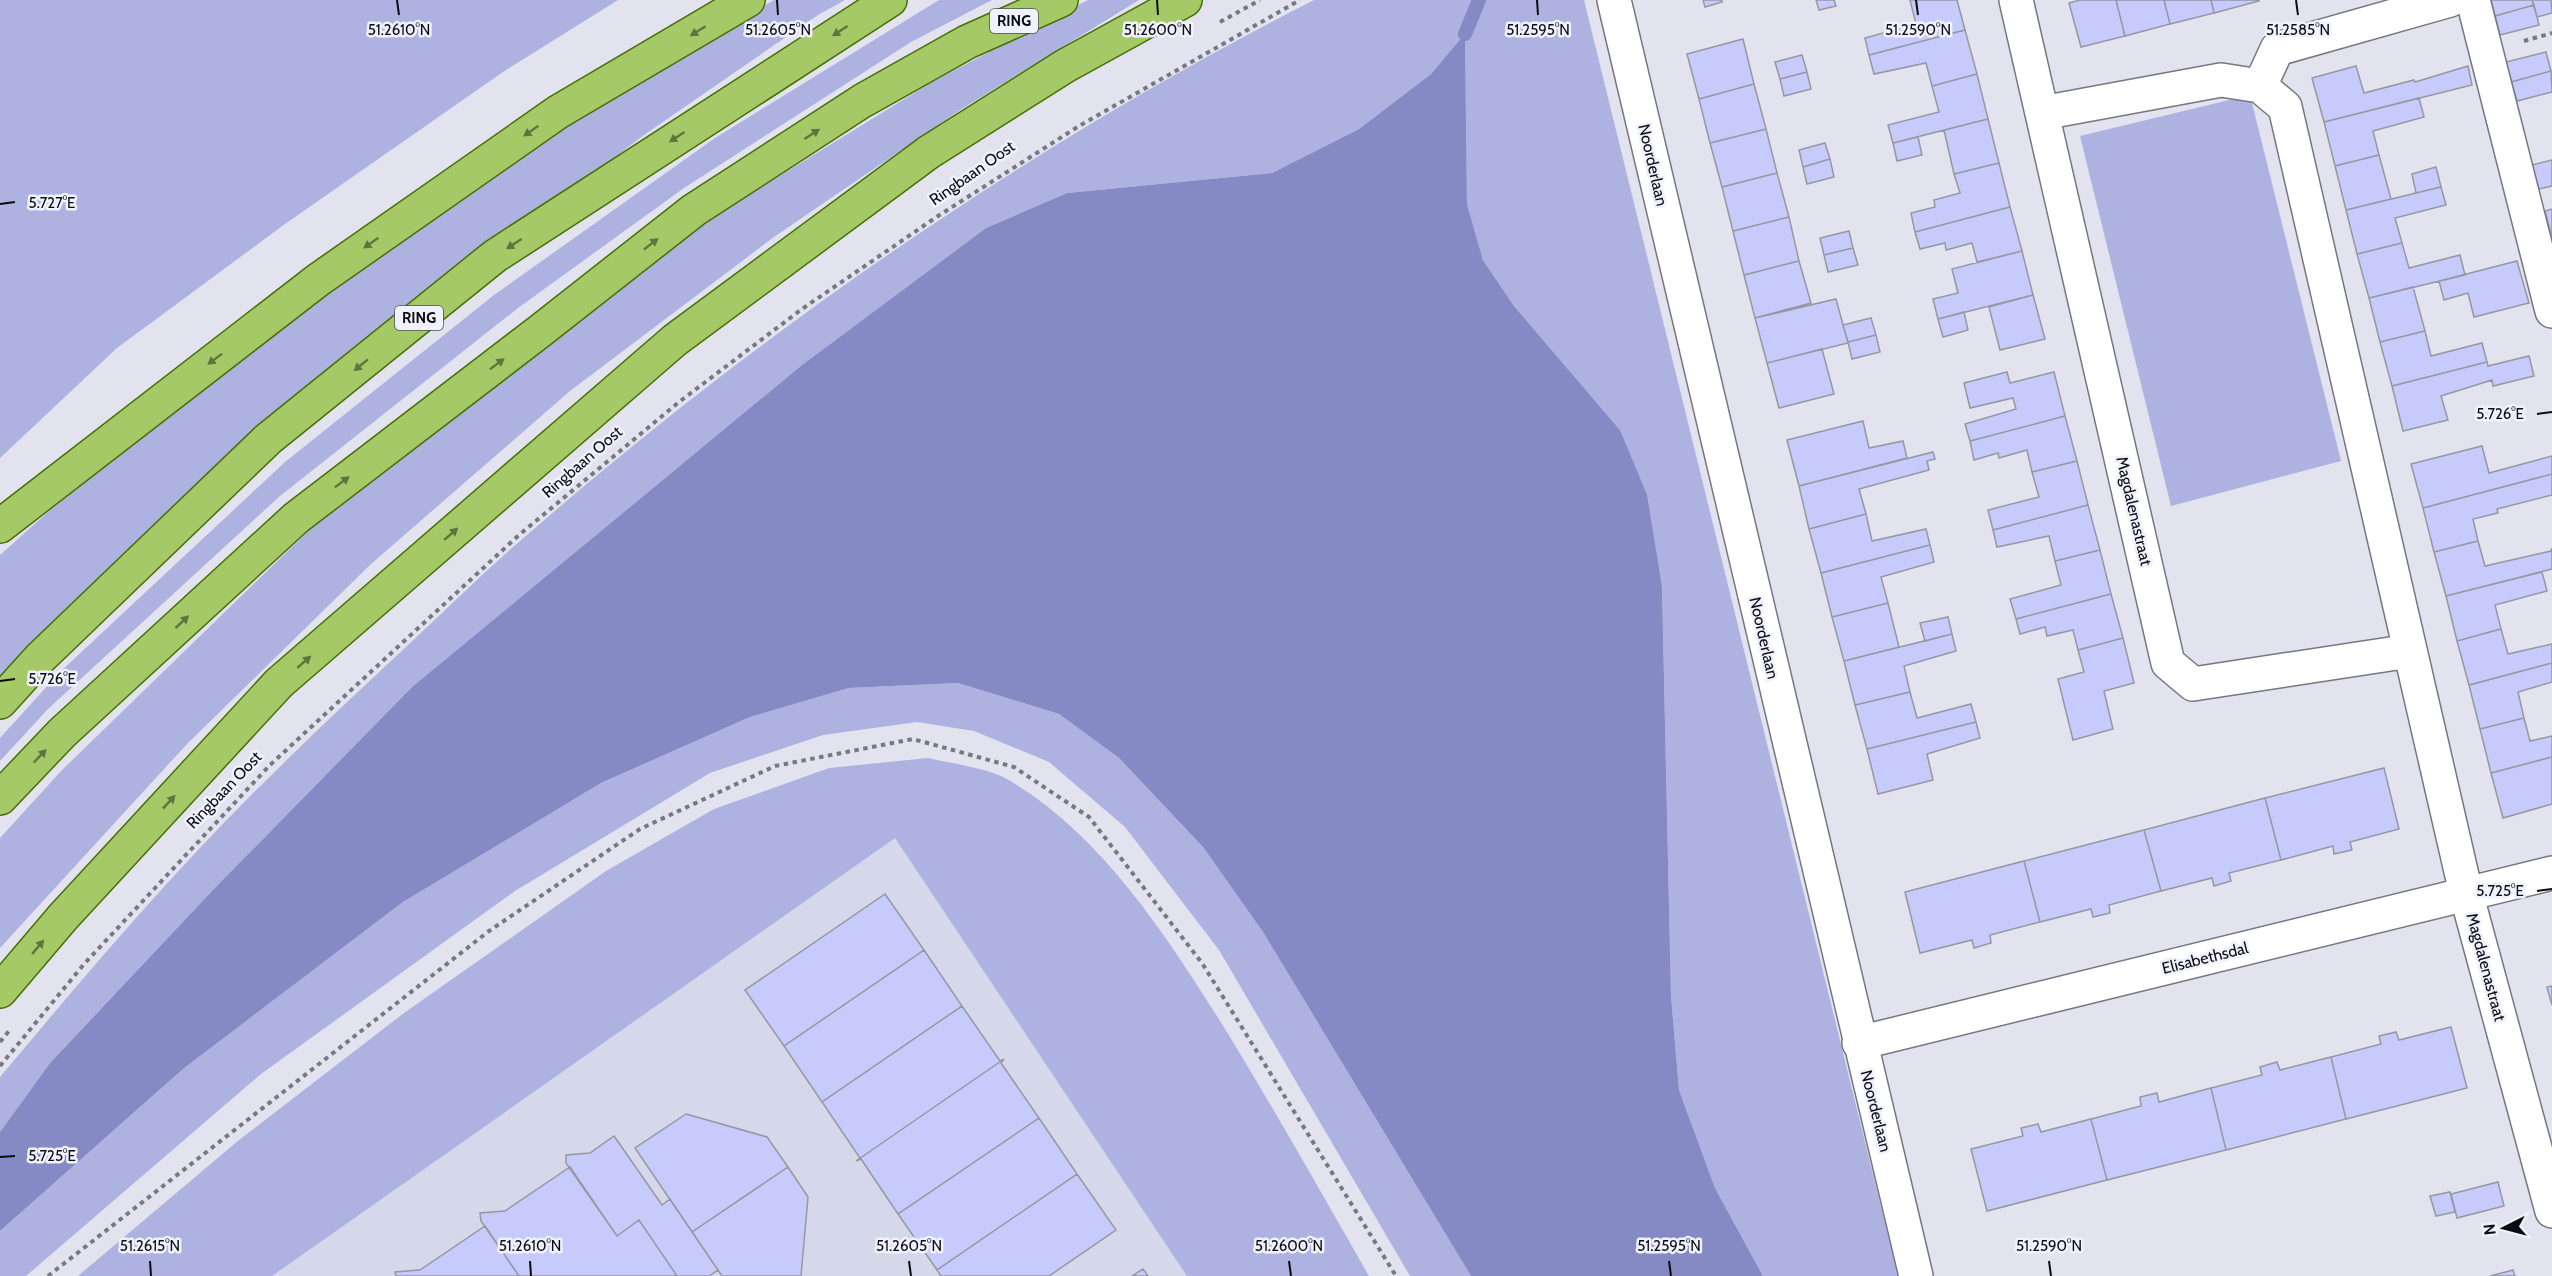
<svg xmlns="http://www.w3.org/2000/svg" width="2552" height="1276" viewBox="0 0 2552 1276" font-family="Cabin,sans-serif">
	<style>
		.built { fill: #d5d7ea }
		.green { fill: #aeb2e0 }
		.water { fill: #868ac4 }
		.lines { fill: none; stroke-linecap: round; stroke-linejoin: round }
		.stream { stroke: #868ac4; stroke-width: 14 }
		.building { fill: #c6cbfc; stroke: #9697a1; stroke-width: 1.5 }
		.minor-casing { stroke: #757781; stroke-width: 36 }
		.major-casing { stroke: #476f05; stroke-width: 36 }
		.path { stroke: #777880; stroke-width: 4; stroke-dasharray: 4.5 4.5; stroke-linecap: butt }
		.minor { stroke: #fff; stroke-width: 33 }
		.major { stroke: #a4c966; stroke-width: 33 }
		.oneway { fill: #5f743f }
		.ticks { fill: none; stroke: #0b0c0f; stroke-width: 2 }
		.labels { text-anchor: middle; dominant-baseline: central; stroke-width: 5; stroke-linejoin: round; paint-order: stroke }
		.shield { fill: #eff1fc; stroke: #4f5156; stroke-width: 1.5 }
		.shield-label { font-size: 15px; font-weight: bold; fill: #0b0c0f }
		.street-label { font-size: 16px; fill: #0b0c0f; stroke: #eff1fc }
		.ticks-label { font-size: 15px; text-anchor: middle; fill: #0b0c0f; stroke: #eff1fc; stroke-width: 5; stroke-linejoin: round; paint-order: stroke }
	</style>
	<rect width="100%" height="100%" fill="#e2e3ef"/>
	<path class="built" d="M905,810L1272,1276H193Z"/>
	<path class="green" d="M0,0H618L503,72L285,224L117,348L0,458Z
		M774,0H845L818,15L644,135L371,343L0,683V555L48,512L271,329L497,167Z
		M939,0H992L911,42L684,188L518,308L280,496L48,709L0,761V738L60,672L285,462L494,295L715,138Z
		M1088,0H1139L960,110L774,237L570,391L371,564L187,744L0,948V838L62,770L327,513L703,223L932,82Z
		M1314,0H1584L1898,1276H1763L1715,1188L1679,1090L1671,996L1662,587L1620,430L1514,306L1483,260L1467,204L1465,35L1431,74L1359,129L1272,173L1067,193L986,228L802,365L412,687L212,891L50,1063L0,1132V1077C65,1000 129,923 198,850C265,779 336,712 407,646C447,609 486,570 527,535C766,327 1032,144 1314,0Z
		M2250,95L2341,461L2171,506L2080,136Z
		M958,683L1059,714L1119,758L1203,847L1263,932L1471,1276H1410L1219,950L1125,827L1049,762L974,731L917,722L823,735L710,773L515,891L261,1074L26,1276H0V1231L183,1069L403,902L601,783L750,717L849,688Z
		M928,758C950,763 987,768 1007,779C1104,835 1172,944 1230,1037C1278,1116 1323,1196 1369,1276H1187L895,838L272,1276H78L239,1140L404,1013L606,871L714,809L829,768Z"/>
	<path class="water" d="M1465,34L1467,204L1483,260L1514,306L1620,430L1647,495L1662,587L1671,996L1679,1090L1715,1188L1763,1276H1471L1263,932L1203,847L1119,758L1059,714L958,683L849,688L750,717L601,783L403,902L183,1069L0,1231V1132L50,1063L212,891L412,687L802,365L986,228L1067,193L1272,173L1359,129L1431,74Z"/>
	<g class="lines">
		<path class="stream" d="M1465,34L1479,0"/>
	</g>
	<path class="building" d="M1703,0H1722V2L1705,7Z
		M1816,0H1834L1836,6L1819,10Z
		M1910,0H1957L1965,30L1869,55L1865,38L1916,24Z
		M2080,0H2116L2125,36L2081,47L2069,3Z
		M2116,0H2164L2170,24L2125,36Z
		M2164,0H2211L2214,13L2170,24Z
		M2211,0H2259V1L2214,13Z
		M2491,0H2532L2534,5L2495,16Z
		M2532,0H2551L2552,13L2537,17Z
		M2534,5L2539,25L2500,35L2495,16Z
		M1965,30L1977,74L1932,86L1926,63L1874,74L1869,55Z
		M1743,39L1754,84L1699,99L1687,54Z
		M2546,52L2551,71L2511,82L2506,62Z
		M1802,55L1807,72L1780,79L1775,62Z
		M2356,66L2364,93L2414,80L2415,82L2468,66L2472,85L2324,122L2312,78Z
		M2551,71L2552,92L2517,101L2511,82Z
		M1807,72L1811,89L1784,96L1780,79Z
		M1977,74L1988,119L1893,143L1888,125L1939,112L1932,86Z
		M1754,84L1766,129L1710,143L1699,99Z
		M2419,98L2424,117L2373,131L2379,155L2335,166L2324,122Z
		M1988,119L1999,163L1954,174L1944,130Z
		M1766,129L1777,173L1722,187L1710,143Z
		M1918,137L1922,155L1897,161L1893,143Z
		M1825,143L1830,159L1803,167L1799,150Z
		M2379,155L2391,199L2346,210L2335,166Z
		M1830,159L1834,177L1807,184L1803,167Z
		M2552,160V186L2539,189L2532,165Z
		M1999,163L2010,207L1915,232L1911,213L1935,207L1934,200L1960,193L1954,174Z
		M2436,167L2441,187L2416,193L2412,174Z
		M1777,173L1789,217L1733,231L1722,187Z
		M2441,187L2446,205L2395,218L2402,243L2357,254L2346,210Z
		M2010,207L2022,251L1977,262L1972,243L1946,250L1945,243L1920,249L1915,232Z
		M2552,209V238L2545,211Z
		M1789,217L1799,261L1744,275L1733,231Z
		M1849,231L1853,248L1824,255L1820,238Z
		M2402,243L2409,268L2460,255L2465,275L2369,298L2357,254Z
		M1853,248L1858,265L1828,272L1824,255Z
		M2022,251L2033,295L1938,319L1933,299L1958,293L1952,269Z
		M1799,261L1811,303L1755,318L1744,275Z
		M2517,261L2529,303L2474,317L2468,293L2444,300L2439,281Z
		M2413,287L2425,331L2380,342L2369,298Z
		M2033,295L2045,339L2000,350L1989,307Z
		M1836,299L1848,343L1767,363L1755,318Z
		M1964,312L1968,330L1943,337L1938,319Z
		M1871,318L1876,335L1848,342L1843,325Z
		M2425,331L2431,356L2482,343L2487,362L2392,386L2380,342Z
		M1876,335L1880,352L1852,359L1848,342Z
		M1822,349L1834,394L1779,408L1767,363Z
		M2529,356L2534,376L2493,386L2492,380L2441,396L2448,420L2403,431L2392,386L2487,362L2488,366Z
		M2007,372L2010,383L2054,372L2065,416L1970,441L1965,424L2016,409L2013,398L1970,408L1964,383Z
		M2065,416L2077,461L2032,472L2027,450L1999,458L1998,453L1974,460L1970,441Z
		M1863,421L1869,448L1903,441L1907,458L1799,486L1787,440Z
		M2482,446L2489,473L2552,456V474L2423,508L2411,464Z
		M1933,452L1935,459L1927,461L1929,470L1859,489L1866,514L1809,529L1799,486Z
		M2077,461L2088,505L1993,530L1988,510L2039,497L2032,472Z
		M2552,474V495L2497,509L2498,513L2473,519L2478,541L2434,552L2423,508Z
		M2088,505L2100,550L2055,561L2049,536L1997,547L1993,530Z
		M1866,514L1872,541L1926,529L1930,545L1821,573L1809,529Z
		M2478,541L2485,566L2551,551L2552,548V569L2446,596L2434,552Z
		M1930,545L1934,562L1881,577L1888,603L1832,617L1821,573Z
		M2100,550L2111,594L2016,619L2010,599L2061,585L2055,561Z
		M2542,572L2547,591L2495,605L2501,629L2457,641L2446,596Z
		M2111,594L2123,638L2078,650L2073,630L2047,636L2045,627L2020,634L2016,619Z
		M1888,603L1899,647L1844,661L1832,617Z
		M1948,617L1952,634L1925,641L1920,623Z
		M2501,629L2508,654L2552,644V663L2469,685L2457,641Z
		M1952,634L1956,651L1904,666L1910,692L1855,705L1844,661Z
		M2123,638L2134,683L2104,691L2113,729L2073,740L2058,679L2084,672L2078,650Z
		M2552,663V682L2518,692L2524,718L2480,729L2469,685Z
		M1910,692L1917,718L1971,704L1976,722L1867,749L1855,705Z
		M2524,718L2530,741L2552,736V757L2491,773L2480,729Z
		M1976,722L1980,738L1927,754L1933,780L1878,794L1867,749Z
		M2552,757V804L2503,818L2491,773Z
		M2384,768L2399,829L2350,842L2352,850L2334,854L2333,846L2281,860L2265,798Z
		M2265,798L2281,860L2229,873L2231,881L2214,886L2212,878L2161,891L2144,830Z
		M2144,830L2161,891L2109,905L2110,913L2093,917L2091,909L2040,922L2024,861Z
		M2024,861L2040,922L1990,935L1991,943L1974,948L1972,940L1920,953L1905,892Z
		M885,894L924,950L784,1046L745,990Z
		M924,950L962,1006L822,1102L784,1046Z
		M2552,986V1005L2547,987Z
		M962,1006L1000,1061L1004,1059L856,1161L860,1158L822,1102Z
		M2451,1027L2467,1088L2346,1119L2331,1057L2381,1044L2379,1036L2396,1032L2399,1040Z
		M2331,1057L2346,1119L2226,1150L2211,1088L2262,1075L2260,1067L2277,1062L2280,1070Z
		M1004,1059L1001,1063L1039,1118L898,1214L861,1159L856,1161Z
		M2211,1088L2226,1150L2107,1180L2091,1119L2141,1106L2140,1097L2157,1093L2159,1102Z
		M686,1114L767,1137L788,1167L692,1232L635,1148Z
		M1039,1118L1077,1174L937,1270L898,1214Z
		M2091,1119L2107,1180L1987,1211L1971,1149L2023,1136L2021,1128L2038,1124L2041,1132Z
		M614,1136L662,1205L670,1199L718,1270L709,1276H677L639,1220L617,1236L566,1163V1155L590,1153Z
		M570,1167L617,1236L639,1220L677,1276H519L481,1221L480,1213L505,1211Z
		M788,1167L808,1197L801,1276H722L692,1232Z
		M1077,1174L1116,1230L1049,1276H941L937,1270Z
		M2498,1182L2504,1206L2457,1218L2451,1194Z
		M2450,1192L2455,1212L2436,1216L2430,1196Z
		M485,1226L519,1276H396L395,1272L420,1270Z
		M1143,1269L1148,1276H1132Z
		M2513,1270L2515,1276H2490Z"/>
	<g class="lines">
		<g class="minor-casing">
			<path id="minor" d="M1614,0L1916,1276
				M2016,0L2168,663L2193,684L2410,651
				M2473,0L2552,311
				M2260,86L2277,49L2450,0
				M2042,113L2221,80L2260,86L2285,107L2466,893L2552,1211
				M1859,1043L2552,873"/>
		</g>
		<g class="major-casing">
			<path id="major" d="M0,526L318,280L558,112L748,0
				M0,702L39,659L268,439L495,256L890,0
				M0,798L62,733L296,518L540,331L694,210L862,101L967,42L1061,0
				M0,991L63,917L279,683L675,340L929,152L1065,66L1185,0"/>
		</g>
		<path class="path" d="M1220,22L1260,0
			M2524,41L2552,33
			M0,1042L9,1031
			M0,1066L85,963L270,765L519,535L679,402L802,309L938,216L1079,126L1300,0
			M48,1276L489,931L640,829L775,766L913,739L1014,767L1089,817L1202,963L1396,1276"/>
		<use href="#minor" class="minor"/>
		<use href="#major" class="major"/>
	</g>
	<defs><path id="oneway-solid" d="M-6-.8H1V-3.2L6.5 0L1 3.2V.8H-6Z" transform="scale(1.5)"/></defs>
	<g class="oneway">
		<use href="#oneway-solid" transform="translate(698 31) rotate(148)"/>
		<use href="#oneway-solid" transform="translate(840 31) rotate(147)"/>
		<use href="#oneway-solid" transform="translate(531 131) rotate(145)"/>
		<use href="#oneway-solid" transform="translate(812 134) rotate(-33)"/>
		<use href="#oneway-solid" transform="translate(677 137) rotate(147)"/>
		<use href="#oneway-solid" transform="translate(371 243) rotate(145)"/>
		<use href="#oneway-solid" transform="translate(514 244) rotate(147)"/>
		<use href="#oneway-solid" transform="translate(651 244) rotate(-38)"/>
		<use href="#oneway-solid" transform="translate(215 359) rotate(143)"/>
		<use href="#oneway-solid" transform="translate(497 364) rotate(-37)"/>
		<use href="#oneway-solid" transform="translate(361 365) rotate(141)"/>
		<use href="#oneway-solid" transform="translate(342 482) rotate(-37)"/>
		<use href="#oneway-solid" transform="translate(451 534) rotate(-41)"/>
		<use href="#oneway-solid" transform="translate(182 622) rotate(-43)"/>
		<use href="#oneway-solid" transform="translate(304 662) rotate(-41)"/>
		<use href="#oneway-solid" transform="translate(40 756) rotate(-46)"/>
		<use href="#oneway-solid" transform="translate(169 802) rotate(-47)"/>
		<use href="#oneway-solid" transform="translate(38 947) rotate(-50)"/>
	</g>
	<path class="ticks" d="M397,0L399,15M777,0L778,15M1157,0L1158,15M1537,0L1538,15M1916,0L1918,15M2296,0L2298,15M0,204L15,202M2537,414L2552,412M0,681L15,679M2537,891L2552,889M0,1157L15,1156M150,1261L151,1276M530,1261L531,1276M909,1261L911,1276M1289,1261L1291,1276M1669,1261L1671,1276M2049,1261L2051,1276"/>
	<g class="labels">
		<g class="shield">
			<rect x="990" y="9" width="48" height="24" rx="4.5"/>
			<rect x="395" y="306" width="48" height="24" rx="4.5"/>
		</g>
		<g class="shield-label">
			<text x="1014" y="21">RING</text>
			<text x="419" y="318">RING</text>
		</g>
		<g class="street-label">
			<text transform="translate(1653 165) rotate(77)">Noorderlaan</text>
			<text transform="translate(972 173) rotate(-35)">Ringbaan Oost</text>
			<text transform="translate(582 462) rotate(-41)">Ringbaan Oost</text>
			<text transform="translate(2134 511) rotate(77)">Magdalenastraat</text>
			<text transform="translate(1764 638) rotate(77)">Noorderlaan</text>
			<text transform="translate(224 790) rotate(-46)">Ringbaan Oost</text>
			<text transform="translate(2205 958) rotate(-14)">Elisabethsdal</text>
			<text transform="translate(2486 967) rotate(75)">Magdalenastraat</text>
			<text transform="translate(1876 1111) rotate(76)">Noorderlaan</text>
		</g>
	</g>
	<g class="ticks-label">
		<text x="399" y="35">51.2610°N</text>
		<text x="778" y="35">51.2605°N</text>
		<text x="1158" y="35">51.2600°N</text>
		<text x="1538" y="35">51.2595°N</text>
		<text x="1918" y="35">51.2590°N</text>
		<text x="2298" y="35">51.2585°N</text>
		<text x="52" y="208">5.727°E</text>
		<text x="2500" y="419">5.726°E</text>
		<text x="52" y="684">5.726°E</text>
		<text x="2500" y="896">5.725°E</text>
		<text x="52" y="1161">5.725°E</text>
		<text x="150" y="1251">51.2615°N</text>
		<text x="530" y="1251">51.2610°N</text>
		<text x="909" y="1251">51.2605°N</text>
		<text x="1289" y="1251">51.2600°N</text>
		<text x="1669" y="1251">51.2595°N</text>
		<text x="2049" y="1251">51.2590°N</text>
	</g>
	<g transform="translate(2504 1228) rotate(264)" stroke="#eff1fc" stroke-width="4.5" paint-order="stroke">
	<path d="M0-4.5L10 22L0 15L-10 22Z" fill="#0b0c0f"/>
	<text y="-9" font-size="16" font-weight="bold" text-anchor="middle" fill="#0b0c0f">N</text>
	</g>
</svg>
